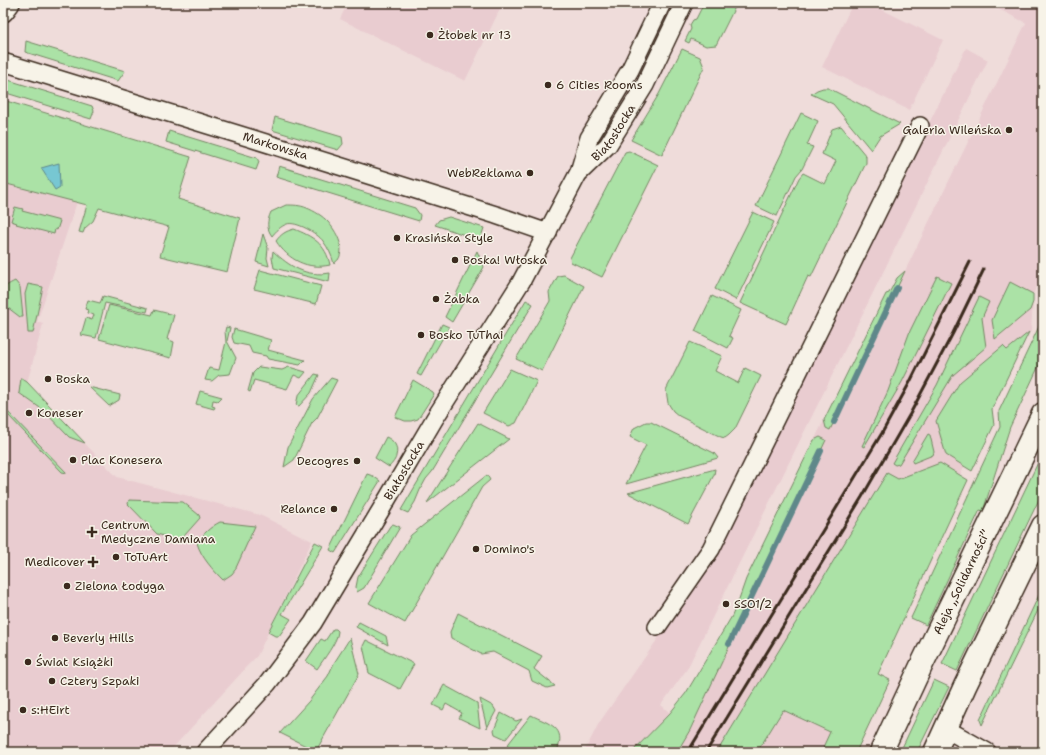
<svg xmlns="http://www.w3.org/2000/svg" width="1046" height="755" font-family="'Shantell Sans',sans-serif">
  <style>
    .built { fill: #e9ccd0 }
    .green { fill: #abe2a6; stroke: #738662 }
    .water { fill: #77c7d2; stroke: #5f888a }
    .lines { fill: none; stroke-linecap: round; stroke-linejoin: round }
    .stream { stroke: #5f888a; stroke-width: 6 }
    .minor-casing { stroke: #3b2a1e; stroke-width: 20 }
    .tertiary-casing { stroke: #3b2a1e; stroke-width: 24 }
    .secondary-casing { stroke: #3b2a1e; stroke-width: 25 }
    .minor { stroke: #f7f3e8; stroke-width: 17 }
    .tertiary { stroke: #f7f3e8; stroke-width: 21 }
    .secondary { stroke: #f7f3e8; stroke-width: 22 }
    .rail { stroke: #3b2a1e; stroke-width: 3 }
    .poi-dot { fill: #3b2a1e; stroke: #f7f3e8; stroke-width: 1.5 }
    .labels { text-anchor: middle; stroke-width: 3; stroke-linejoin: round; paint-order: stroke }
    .poi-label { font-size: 12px; fill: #3b2a1e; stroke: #f7f3e8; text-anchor: start }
    .street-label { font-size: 12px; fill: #3b2a1e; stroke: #f7f3e8 }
  </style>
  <rect width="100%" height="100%" fill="#efdcda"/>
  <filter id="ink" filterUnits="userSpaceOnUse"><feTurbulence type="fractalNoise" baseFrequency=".025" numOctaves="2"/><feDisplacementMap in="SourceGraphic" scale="8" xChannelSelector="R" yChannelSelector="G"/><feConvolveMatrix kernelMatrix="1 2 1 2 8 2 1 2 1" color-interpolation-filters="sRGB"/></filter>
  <g filter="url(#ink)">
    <g class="built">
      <polygon points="348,3 503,3 465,81 340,19"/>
      <polygon points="853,3 869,3 943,40 909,110 822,67"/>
      <polygon points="987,3 1043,3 1043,273 1033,294 1033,302 1031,331 1025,340 960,475 783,710 837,735 828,752 584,752 599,723 719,551 966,48 988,60 687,669 661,705 670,713 686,693 732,616 739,599 746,579 886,294 889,293 897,278 905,271 1026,23"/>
      <polygon points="3,100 89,126 91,160 37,322 43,324 27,383 117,477 260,515 312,541 257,656 244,669 244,670 169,752 3,752"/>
    </g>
    <g class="green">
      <polygon points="704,3 737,3 716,45 706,46 691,39 689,43 685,41 691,29 690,25 693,20 696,19"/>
      <polygon points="26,41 125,71 118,81 25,52"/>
      <polygon points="682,49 700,57 704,67 662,155 631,140 659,94"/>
      <polygon points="5,79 92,106 94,111 91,119 3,92 3,84"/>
      <polygon points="823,88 828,88 900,124 880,136 871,150 833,104 811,94 817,90"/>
      <polygon points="3,100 191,157 178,199 240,218 227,272 160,256 169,227 99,208 93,221 85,228 83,233 79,232 87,205 3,183"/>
      <polygon points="801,113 818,121 807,145 813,147 802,169 796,176 777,216 756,206"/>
      <polygon points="275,117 342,137 343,144 338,150 272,130"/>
      <polygon points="841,126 866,156 866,163 811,277 808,276 786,324 740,303 799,178 803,173 825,184 836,161 822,154 832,129"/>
      <polygon points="169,131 257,158 259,162 256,170 166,142"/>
      <polygon points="629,151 658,165 602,277 571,262 570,258 625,152"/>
      <polygon points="279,166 415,208 420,215 419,221 276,177"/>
      <path d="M 286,205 C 293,205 300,205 307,208 C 314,211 323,216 328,222 C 336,231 346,248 338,260 C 338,260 334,263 334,264 C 332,255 328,248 323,241 C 317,233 296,221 287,224 C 281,226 276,231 272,236 C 266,228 267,221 271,212 Z"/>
      <polygon points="15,207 23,209 22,211 60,221 57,230 55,229 54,234 16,224 17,223 11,221"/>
      <polygon points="753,212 774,222 736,300 715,289"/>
      <polygon points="449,217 484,228 480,240 435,225 439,220"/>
      <path d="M 294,229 C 312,236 326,244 330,265 C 308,270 288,260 276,241 C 281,234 286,231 294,229 Z"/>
      <polygon points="263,234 268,248 267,258 269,266 256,262"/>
      <path d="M 273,251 C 290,267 306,277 330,273 L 329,282 L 274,268 L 272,258 Z"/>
      <polygon points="477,251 484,267 452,322 445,317"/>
      <polygon points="260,270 321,286 316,304 254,289"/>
      <polygon points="905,271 830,430 826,428 824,420 886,294 889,293 897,278"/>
      <polygon points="564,275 584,286 542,371 516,359 550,301 549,292 558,276"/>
      <polygon points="937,276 951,283 918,350 902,382 864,447 862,446 888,391 910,331"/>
      <path d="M 15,281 L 20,287 L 23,317 L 20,317 L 3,304 C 3,288 1,288 15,281 Z"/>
      <polygon points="1010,282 1033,294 1033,302 1030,310 995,339 992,320"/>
      <polygon points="28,284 43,287 33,333 28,333 25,294"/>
      <polygon points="103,296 148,308 147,312 105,303 96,338 81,335 86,318 92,320 94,315 87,313 88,310 85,309 88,300 100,303"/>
      <polygon points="712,296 741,310 729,336 733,338 728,348 695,331"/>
      <polygon points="979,297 989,302 982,318 986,347 953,375 899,464 895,465 892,463 937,385"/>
      <polygon points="526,300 533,304 432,472 426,479 420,490 415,502 408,513 401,510"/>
      <polygon points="109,305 152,315 154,310 174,315 167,339 174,342 171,358 99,339"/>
      <polygon points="1043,318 1043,357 1010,427 983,511 980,510 926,625 911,618 1000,427 999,411"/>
      <polygon points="442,324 449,327 421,376 417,374"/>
      <polygon points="226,327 230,328 227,341 236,358 230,374 219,375 212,381 205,380 209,368 219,370 226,342 225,331"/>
      <polygon points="234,329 271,340 268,350 305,360 300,365 268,359 266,356 252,353 249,346 234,343 232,337"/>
      <polygon points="1029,332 992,409 994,425 972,471 946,455 936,421 960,382 1003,346 1007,350"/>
      <polygon points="690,342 722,356 715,371 738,383 745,368 761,376 735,429 729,435 725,438 721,437 679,416 673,411 668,403 666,390"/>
      <polygon points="259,367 282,370 289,367 306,372 301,378 294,375 287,389 254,380 250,392 248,391 253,373"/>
      <polygon points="510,369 537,381 516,423 509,426 483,413"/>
      <polygon points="315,374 319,375 311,393 299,406 296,405 298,396"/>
      <polygon points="21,378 27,382 85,443 69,437 43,410 19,393"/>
      <polygon points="331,378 337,380 317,418 312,423 294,460 284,467 288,447 313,399"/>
      <polygon points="413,380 433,392 434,394 418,419 411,421 405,421 395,417"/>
      <polygon points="89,387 120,395 119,400 109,406"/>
      <polygon points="200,391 222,397 218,401 213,400 212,406 215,407 214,409 196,404"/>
      <polygon points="3,408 6,410 67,473 62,472 9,416 3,411"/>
      <polygon points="646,422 651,422 714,453 718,458 626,484 646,445 630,437 634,428"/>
      <polygon points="478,423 509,439 427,503"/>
      <polygon points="928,434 930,435 934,452 933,455 913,463 912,461"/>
      <path d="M 386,437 C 393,440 399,446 396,456 C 396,459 392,464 389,467 L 375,458 Z"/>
      <polygon points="820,437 826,440 690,730 677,752 632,752 670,713 686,693 732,616 739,599 746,579 814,440"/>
      <polygon points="1043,452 1043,491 957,671 942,664"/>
      <polygon points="940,463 968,480 878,674 890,680 856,752 823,752 824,745 830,732 783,710 757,752 717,752 887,473 898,479"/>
      <polygon points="715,469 714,475 688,524 628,493"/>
      <polygon points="367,474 373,476 380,481 335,553 330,550"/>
      <polygon points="487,475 490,480 482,487 405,623 369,603 411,535"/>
      <polygon points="129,500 183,502 199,515 200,518 184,536 177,540 157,534 128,504"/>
      <path d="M 220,522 L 255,526 L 235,570 L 232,574 L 223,580 C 213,570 201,557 197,543 C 203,534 210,527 220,522 Z"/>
      <polygon points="393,524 400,527 364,588 357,592 356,587 358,577 390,526"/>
      <polygon points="315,542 323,546 282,614 291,619 279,636 275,636 268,632"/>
      <polygon points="1039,595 1043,597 1043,600 982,725 980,720"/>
      <polygon points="458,613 542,656 534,669 555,686 547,688 532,681 529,671 493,652 481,654 451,638 450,632"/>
      <polygon points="359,622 386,636 388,645 356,627"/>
      <path d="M 333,629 L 336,629 L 338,631 C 338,641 323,660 317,669 L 306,661 L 321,639 L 325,641 Z"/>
      <polygon points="350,638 359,674 316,751 280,733 309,701 328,676 334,663"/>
      <polygon points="366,640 414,664 400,689 369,673 363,646"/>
      <polygon points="934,680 949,687 917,752 900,752"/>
      <polygon points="444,685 477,703 480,728 459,718 462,713 446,704 443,710 433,705"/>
      <polygon points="480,699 493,706 496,711 487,728"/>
      <polygon points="501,713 516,721 522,719 506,739 495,734 494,730"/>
      <path d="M 531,715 C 549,724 567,727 557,751 L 558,752 L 546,752 L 534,745 L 530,752 L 504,752 L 509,743 Z"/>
    </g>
    <polygon class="water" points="59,163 60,187 55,190 41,168"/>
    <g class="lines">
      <g class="stream">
        <polyline points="834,422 897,288"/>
        <polyline points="729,644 821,451"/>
      </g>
      <g class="minor-casing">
        <g id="minor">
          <path id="s1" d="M 3,62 L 250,138 L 496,215 L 548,233"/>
          <path id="s2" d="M 580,172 L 608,145 L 645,85 L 684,3"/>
          <polyline points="657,627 711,549 920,126"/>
          <polyline points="946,729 987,752"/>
          <path id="s3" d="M 205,752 L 268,683 L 313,623 L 382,508 L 435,418 L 521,282 L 579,172 L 589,138 L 630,70 L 662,3"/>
        </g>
      </g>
      <g class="tertiary-casing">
        <polyline id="tertiary" points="3,11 9,3"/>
      </g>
      <g class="secondary-casing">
        <g id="secondary">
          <path id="s4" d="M 881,752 L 922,664 L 1043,414"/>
          <polyline points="935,752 965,686 1043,526"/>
        </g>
      </g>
      <use href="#minor" class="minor"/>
      <use href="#tertiary" class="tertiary"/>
      <use href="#secondary" class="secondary"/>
      <g class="rail">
        <polyline points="688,752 882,433 910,382 970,262"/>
        <polyline points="706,752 862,497 910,414 953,333 984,269"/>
      </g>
    </g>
  </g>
  <g class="poi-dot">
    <circle cx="430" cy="35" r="4"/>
    <circle cx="548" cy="85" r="4"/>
    <circle cx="1009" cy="130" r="4"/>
    <circle cx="530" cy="173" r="4"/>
    <circle cx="397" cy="238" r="4"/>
    <circle cx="455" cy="260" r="4"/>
    <circle cx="436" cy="299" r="4"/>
    <circle cx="421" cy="335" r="4"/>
    <circle cx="48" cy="379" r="4"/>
    <circle cx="29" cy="413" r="4"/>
    <circle cx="73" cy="460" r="4"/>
    <circle cx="357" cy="461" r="4"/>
    <circle cx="334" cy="509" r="4"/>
    <path d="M90 526h4v4h4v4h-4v4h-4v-4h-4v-4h4z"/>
    <circle cx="476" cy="549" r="4"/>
    <circle cx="116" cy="557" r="4"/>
    <path d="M91 556h4v4h4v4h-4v4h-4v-4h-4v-4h4z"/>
    <circle cx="67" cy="586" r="4"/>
    <circle cx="726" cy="604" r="4"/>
    <circle cx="55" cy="638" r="4"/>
    <circle cx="28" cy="662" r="4"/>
    <circle cx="52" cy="681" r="4"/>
    <circle cx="23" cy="710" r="4"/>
  </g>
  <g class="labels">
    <g class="poi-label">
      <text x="438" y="39">Żłobek nr 13</text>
      <text x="556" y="89">6 Cities Rooms</text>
      <text x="1001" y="134" text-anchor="end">Galeria Wileńska</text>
      <text x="522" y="177" text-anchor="end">WebReklama</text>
      <text x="405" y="242">Krasińska Style</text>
      <text x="463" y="264">Boska! Włoska</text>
      <text x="444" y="303">Żabka</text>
      <text x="429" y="339">Bosko TuThai</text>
      <text x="56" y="383">Boska</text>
      <text x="37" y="417">Koneser</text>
      <text x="81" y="464">Plac Konesera</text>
      <text x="349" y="465" text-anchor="end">Decogres</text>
      <text x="326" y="513" text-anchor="end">Relance</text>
      <text x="101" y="529">Centrum<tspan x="101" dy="14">Medyczne Damiana</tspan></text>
      <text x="484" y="553">Domino's</text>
      <text x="124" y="561">ToTuArt</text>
      <text x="85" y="566" text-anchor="end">Medicover</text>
      <text x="75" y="590">Zielona Łodyga</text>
      <text x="734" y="608">SSO1/2</text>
      <text x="63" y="642">Beverly Hills</text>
      <text x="36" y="666">Świat Książki</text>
      <text x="60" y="685">Cztery Szpaki</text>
      <text x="31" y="714">s:HEirt</text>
    </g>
    <g class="street-label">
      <text dy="4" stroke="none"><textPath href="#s2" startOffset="52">Białostocka</textPath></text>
      <text dy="4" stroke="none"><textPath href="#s1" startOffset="285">Markowska</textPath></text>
      <text dy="4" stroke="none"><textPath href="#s3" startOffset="346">Białostocka</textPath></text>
      <text dy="4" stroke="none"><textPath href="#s4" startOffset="188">Aleja „Solidarności”</textPath></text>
    </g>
  </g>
  <rect width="1046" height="755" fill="none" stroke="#f7f3e8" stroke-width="16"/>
  <rect x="8" y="8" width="1030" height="739" fill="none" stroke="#3b2a1e" stroke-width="1.5" filter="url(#ink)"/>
</svg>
